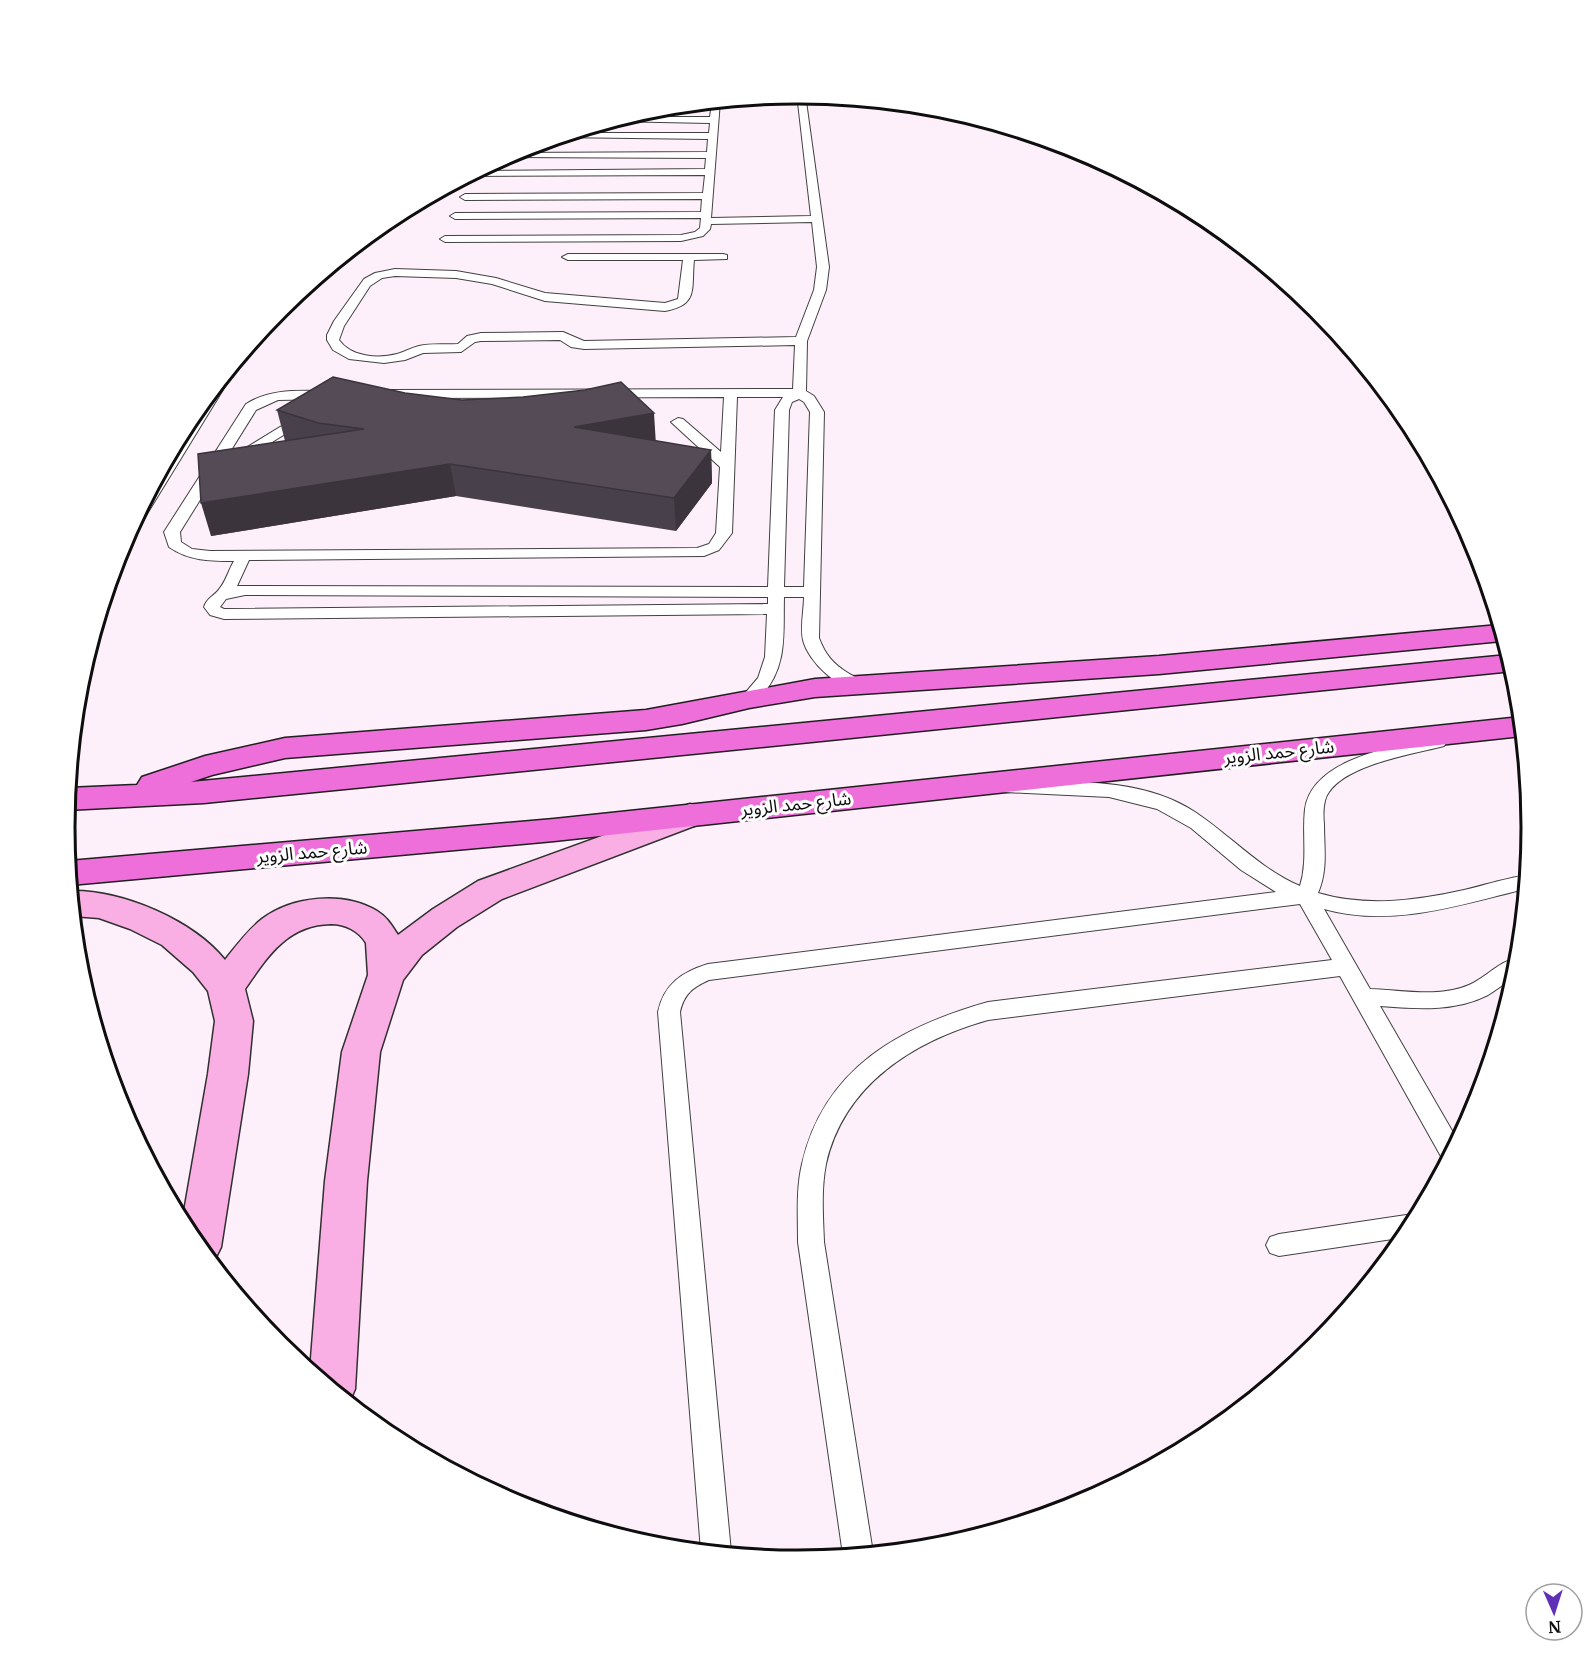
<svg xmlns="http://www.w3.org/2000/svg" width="1596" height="1654" font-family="Merriweather,'Noto Sans Arabic',serif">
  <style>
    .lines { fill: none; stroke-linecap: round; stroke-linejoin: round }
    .lane-casing { stroke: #414141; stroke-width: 2 }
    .secondary-casing { stroke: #303030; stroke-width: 3 }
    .primary-casing { stroke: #1f1f1f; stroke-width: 3 }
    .lane { fill: #fff; fill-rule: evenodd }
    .secondary { fill: #f9afe3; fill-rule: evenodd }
    .primary { fill: #ef6fda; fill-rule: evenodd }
    .wall { fill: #48404a }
    .shaded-wall { fill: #3b343c }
    .building { fill: #544b56; stroke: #3b343c; stroke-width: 1.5 }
    .labels { text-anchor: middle; stroke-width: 6; stroke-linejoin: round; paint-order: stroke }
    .street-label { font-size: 18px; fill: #0e0e0e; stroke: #fff }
    .rim { fill: none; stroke: #0e0e0e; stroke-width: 3 }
  </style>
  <rect width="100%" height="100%" fill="#fef0fb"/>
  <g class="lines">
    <g class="lane-casing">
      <g id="lane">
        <path d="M 797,94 L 805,94 L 829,267 L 826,290 L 807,341 L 806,391 L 814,396 L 824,412 L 819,638 C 825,654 833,664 848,673 C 854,677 860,678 865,684 L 862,688 C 840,693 808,661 803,640 C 800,627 804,610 804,597 L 784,597 C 783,633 788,666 762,695 C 756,702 753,705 743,703 L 740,699 L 758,678 L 765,657 L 767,614 L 224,619 L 210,615 L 204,607 C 207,597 215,596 220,588 C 226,581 229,569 234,561 C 210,561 189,561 169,547 L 164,532 L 246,404 C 271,388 299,391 328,391 L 335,395 L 328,399 L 278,400 L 256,410 L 180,532 L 181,542 L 192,549 L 210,551 L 697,548 L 709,544 L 716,533 L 720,467 L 671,422 L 678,418 L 683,419 L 721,452 L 724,397 L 387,398 L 380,394 L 387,390 L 793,389 L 795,345 L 584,349 L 571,347 L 560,340 L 481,341 L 475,342 L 461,352 L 423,353 L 405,360 L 384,363 L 349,359 L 333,350 L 327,340 L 327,335 L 334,321 L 364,279 L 375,273 L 395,269 L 456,271 L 496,278 L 545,293 L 665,303 L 678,299 L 683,260 L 568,260 L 562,257 L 568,254 L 723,254 L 727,255 L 727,259 L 694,260 C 691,289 699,305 665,311 L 545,301 L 492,284 L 456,278 L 395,276 L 382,278 L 370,286 L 344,326 L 339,340 C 351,357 378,359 397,354 C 404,352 411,348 419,346 C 432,343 445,345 458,344 L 467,336 L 481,333 L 563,332 L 584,341 L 796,337 L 814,290 L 817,267 L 812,222 L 711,224 L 710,229 L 703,236 L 681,241 L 445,242 L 440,239 L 445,236 L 681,235 L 695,232 L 700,228 L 701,218 L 455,219 L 450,216 L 455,213 L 701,212 L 702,199 L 465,200 L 460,197 L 465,194 L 703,193 L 705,175 L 467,176 L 477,171 L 705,169 L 706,158 L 502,157 L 510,153 L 707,152 L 708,139 L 556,137 L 571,133 L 709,133 L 710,123 L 610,121 L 623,117 L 710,117 L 712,102 L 720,101 L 711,218 L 811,216 ZM 737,397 L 783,397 L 775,410 L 768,587 L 237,586 L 249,560 L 704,556 L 719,550 L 732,533 ZM 799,399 L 804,402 L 810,412 L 804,587 L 784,587 L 789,410 L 792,402 ZM 245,595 L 768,597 L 768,604 L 224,609 L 220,607 L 226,599 Z"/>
        <path d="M 231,367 L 235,370 L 134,535 L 131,538 L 124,539 C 157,477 187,421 231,367 Z"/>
        <polygon points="293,419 298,420 300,423 298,426 240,462 235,463 228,459"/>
        <path d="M 1438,736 L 1444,738 L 1447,742 L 1444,746 C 1413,754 1348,764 1329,792 C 1323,800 1323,814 1324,824 C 1324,848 1328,870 1318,893 C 1366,907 1415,901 1464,890 C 1485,885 1506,878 1527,875 L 1525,889 C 1459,905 1392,928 1324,909 L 1370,989 C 1402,990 1439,998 1469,985 C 1487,977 1499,961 1519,957 L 1516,976 C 1506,982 1498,989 1488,995 C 1455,1012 1416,1009 1380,1006 L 1458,1141 L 1447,1161 L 1443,1160 L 1340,976 L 988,1020 C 914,1041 844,1084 826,1164 C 821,1189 823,1216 824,1242 L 873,1553 L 843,1555 L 798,1242 C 798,1216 796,1189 802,1164 C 824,1068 900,1027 988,1002 L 1332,960 L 1300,904 L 709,980 C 693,987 684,994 680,1012 L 731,1552 L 730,1554 L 701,1551 L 658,1012 C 664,984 682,972 708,964 L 1276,892 L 1241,870 L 1191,828 L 1157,809 L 1109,797 L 1004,792 L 1002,788 L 1004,784 L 1011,782 C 1073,782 1141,777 1195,812 C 1231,836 1260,869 1300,886 C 1308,860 1302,835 1305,809 C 1312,758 1397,746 1438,736 Z"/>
        <polygon points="1413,1214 1418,1216 1406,1237 1279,1256 1270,1253 1266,1245 1270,1237 1279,1234"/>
      </g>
    </g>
    <g class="secondary-casing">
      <path id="secondary" d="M 690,804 L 702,807 L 706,815 L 702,823 L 502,899 L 457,927 L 422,955 L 403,980 L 380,1052 L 367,1181 L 355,1389 L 349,1403 L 310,1371 L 325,1181 L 342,1052 L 368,975 L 366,943 C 359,931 345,924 331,924 C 287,925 268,956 245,989 L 253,1021 L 248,1074 L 221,1247 L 214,1261 L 211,1262 L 188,1234 L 182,1223 L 208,1074 L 215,1021 L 208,991 L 193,972 L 162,945 L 130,929 L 99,918 L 73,916 L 71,891 C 122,890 193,920 225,960 C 236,946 248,930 262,919 C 292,896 344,891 377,911 C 387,917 392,926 398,935 L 433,909 L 478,881 Z"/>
    </g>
    <g class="primary-casing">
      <g id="primary">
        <polygon points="1499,625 1504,641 1502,641 1159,674 815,697 749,708 682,724 646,730 285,758 212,775 191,782 1508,655 1513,671 365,787 204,803 66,810 68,788 137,785 142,777 205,756 285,738 646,710 815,679 1159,656"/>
        <polygon points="1521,717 1522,736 554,841 70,885 69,861 554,819"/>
      </g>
    </g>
    <use href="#lane" class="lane"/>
    <use href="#secondary" class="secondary"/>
    <use href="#primary" class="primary"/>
  </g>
  <polygon class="wall" points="405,393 656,441 711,450 712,483 676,531 456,496 211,536 285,441 277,410"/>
  <g class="shaded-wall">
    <polygon points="654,413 656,445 574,427"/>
    <polygon points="711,450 712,483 676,531 674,498"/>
    <polygon points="450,464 456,496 211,536 201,503"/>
  </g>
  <polygon class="building" points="333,377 405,393 462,400 523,397 585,390 621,382 654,413 574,427 711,450 674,498 450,464 201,503 198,454 364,429 318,423 277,410"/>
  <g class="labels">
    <g class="street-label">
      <text transform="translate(1279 752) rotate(-6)" y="6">شارع حمد الزوير</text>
      <text transform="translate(796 804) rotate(-6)" y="6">شارع حمد الزوير</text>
      <text transform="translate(312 852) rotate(-5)" y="6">شارع حمد الزوير</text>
    </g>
  </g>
  <path d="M0 0H1596V1654H0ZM75 827a723 723 0 1 1 1446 0a723 723 0 1 1-1446 0Z" fill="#fff" fill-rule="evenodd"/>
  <path class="rim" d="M75 827a723 723 0 1 1 1446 0a723 723 0 1 1-1446 0Z"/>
  <g transform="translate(1554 1612) rotate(177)"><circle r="28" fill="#ffffff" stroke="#9f9f9f" stroke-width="1.5"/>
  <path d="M0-4.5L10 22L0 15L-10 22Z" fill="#5f2fb5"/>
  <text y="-9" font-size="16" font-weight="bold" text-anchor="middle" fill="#0e0e0e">N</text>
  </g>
</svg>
